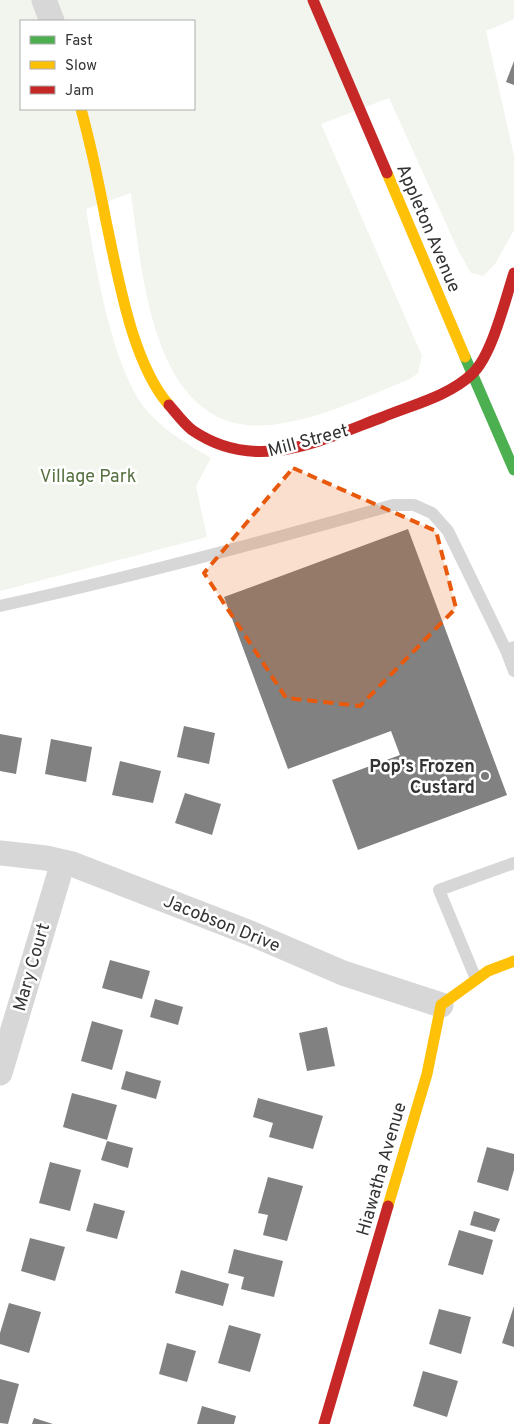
<svg xmlns="http://www.w3.org/2000/svg" width="514" height="1424" font-family="Overpass,sans-serif">
  <style>
    .green { fill: #f1f5ed; fill-rule: evenodd }
    .building { fill: #818181 }
    .lines { fill: none; stroke-linecap: round; stroke-linejoin: round }
    .lane { stroke: #d7d7d7; stroke-width: 12 }
    .street { stroke: #d7d7d7; stroke-width: 25 }
    .fast { stroke: #4caf50; stroke-width: 11 }
    .slow { stroke: #ffc107; stroke-width: 11 }
    .jam { stroke: #c62828; stroke-width: 11 }
    .marked { fill: #e8590c; fill-opacity: 0.2; stroke: #e8590c; stroke-width: 4; stroke-dasharray: 10 6; stroke-linejoin: round }
    .poi-dot { fill: #7a7a7a; stroke: #fff; stroke-width: 2 }
    .labels { text-anchor: middle; stroke-width: 5; stroke-linejoin: round; paint-order: stroke }
    .street-label { font-size: 18px; fill: #333; stroke: #fff }
    .park-label { font-size: 18px; fill: #56703f; stroke: #fff }
    .poi-label { font-size: 18px; font-weight: bold; fill: #333; stroke: #fff; text-anchor: end }
  </style>
  <rect width="100%" height="100%" fill="#fff"/>
  <path class="green" d="M 0,0 L 514,0 L 514,19 L 486,31 L 514,156 L 514,230 L 495,264 L 483,276 L 471,273 L 458,250 L 389,98 L 321,124 L 422,356 L 418,373 L 410,379 C 368,396 324,417 278,424 C 153,444 143,278 131,193 L 86,209 C 95,263 112,373 149,413 C 166,432 189,445 211,458 L 196,486 L 207,537 L 0,591 ZM 21,21 L 194,21 L 194,109 L 21,109 Z"/>
  <g class="building">
    <polygon points="514,61 514,85 506,82"/>
    <polygon points="408,529 507,795 358,850 332,780 400,755 391,731 288,769 224,597"/>
    <polygon points="184,726 215,733 209,764 177,757"/>
    <polygon points="0,734 22,738 16,774 0,771"/>
    <polygon points="51,739 92,747 86,782 45,774"/>
    <polygon points="120,761 161,771 153,803 112,795"/>
    <polygon points="185,793 221,804 212,835 175,823"/>
    <polygon points="110,960 150,971 142,999 102,988"/>
    <polygon points="155,999 183,1007 178,1025 150,1017"/>
    <polygon points="92,1021 123,1030 112,1070 81,1061"/>
    <polygon points="327,1027 335,1066 307,1071 299,1033"/>
    <polygon points="126,1071 161,1081 156,1099 121,1089"/>
    <polygon points="72,1093 117,1105 107,1140 63,1127"/>
    <polygon points="258,1098 323,1116 313,1149 269,1137 273,1123 253,1117"/>
    <polygon points="107,1141 133,1148 128,1168 101,1160"/>
    <polygon points="487,1147 514,1154 514,1170 508,1191 477,1182"/>
    <polygon points="50,1162 81,1170 70,1211 39,1203"/>
    <polygon points="268,1177 303,1186 287,1241 263,1235 268,1215 258,1213"/>
    <polygon points="94,1203 125,1211 117,1239 86,1231"/>
    <polygon points="474,1211 500,1219 495,1232 470,1225"/>
    <polygon points="459,1230 493,1240 483,1275 448,1265"/>
    <polygon points="30,1238 65,1247 55,1281 21,1271"/>
    <polygon points="234,1249 283,1261 274,1297 241,1289 244,1277 228,1273"/>
    <polygon points="181,1270 229,1284 223,1306 175,1293"/>
    <polygon points="9,1303 41,1312 29,1353 0,1344 0,1333"/>
    <polygon points="514,1306 514,1347 502,1343"/>
    <polygon points="439,1309 471,1317 461,1354 429,1344"/>
    <polygon points="229,1325 261,1334 250,1372 218,1363"/>
    <polygon points="167,1343 196,1351 187,1382 159,1374"/>
    <polygon points="423,1371 458,1381 447,1417 413,1406"/>
    <polygon points="0,1379 19,1384 8,1424 0,1423"/>
    <polygon points="202,1406 236,1416 234,1424 197,1424"/>
    <polygon points="34,1418 53,1424 32,1424"/>
  </g>
  <g class="lines">
    <g class="lane">
      <path d="M 0,606 C 132,577 263,542 393,505 L 414,505 L 432,513 L 448,531 L 506,650 L 514,647"/>
      <polyline points="506,650 514,671"/>
      <polyline points="476,979 439,890 514,863"/>
    </g>
    <g class="street">
      <polyline points="44,0 52,21"/>
      <polyline points="0,853 46,858 72,864 250,933 343,973 441,1005"/>
      <polyline points="0,1073 63,862"/>
    </g>
    <polyline class="fast" points="465,357 514,470"/>
    <g class="slow">
      <path d="M 81,109 C 91,146 99,184 106,221 C 118,276 132,363 169,405"/>
      <polyline points="387,173 465,357"/>
      <polyline points="388,1206 427,1074 441,1005 488,971 514,961"/>
    </g>
    <g class="jam">
      <polyline points="313,0 387,173"/>
      <path d="M 169,405 C 176,413 184,424 192,430 C 256,474 319,441 383,417 C 412,405 449,396 472,374 C 492,356 505,300 514,273"/>
      <polyline points="324,1424 388,1206"/>
    </g>
  </g>
  <path class="marked" d="M 293,468 L 436,531 L 456,608 L 360,706 L 286,698 L 204,573 Z"/>
  <circle class="poi-dot" cx="485" cy="776" r="5"/>
  <g class="labels">
    <g class="street-label">
      <text transform="translate(429 228) rotate(67)" y="6">Appleton Avenue</text>
      <text transform="translate(308 440) rotate(-15)" y="6">Mill Street</text>
      <text transform="translate(222 923) rotate(22)" y="6">Jacobson Drive</text>
      <text transform="translate(31 967) rotate(-74)" y="6">Mary Court</text>
      <text transform="translate(381 1169) rotate(-74)" y="6">Hiawatha Avenue</text>
    </g>
    <g class="park-label">
      <text x="88" y="482">Village Park</text>
    </g>
    <g class="poi-label">
      <text x="475" y="772">Pop's Frozen<tspan x="475" dy="21">Custard</tspan></text>
    </g>
  </g>
  <rect x="20" y="20" width="175" height="90" fill="#ffffff" stroke="#adadad"/>
  <rect x="30" y="36" width="25" height="8" fill="#4caf50" stroke="#adadad"/>
  <text x="65" y="45" font-size="15" fill="#333333">Fast</text>
  <rect x="30" y="61" width="25" height="8" fill="#ffc107" stroke="#adadad"/>
  <text x="65" y="70" font-size="15" fill="#333333">Slow</text>
  <rect x="30" y="86" width="25" height="8" fill="#c62828" stroke="#adadad"/>
  <text x="65" y="95" font-size="15" fill="#333333">Jam</text>
</svg>
